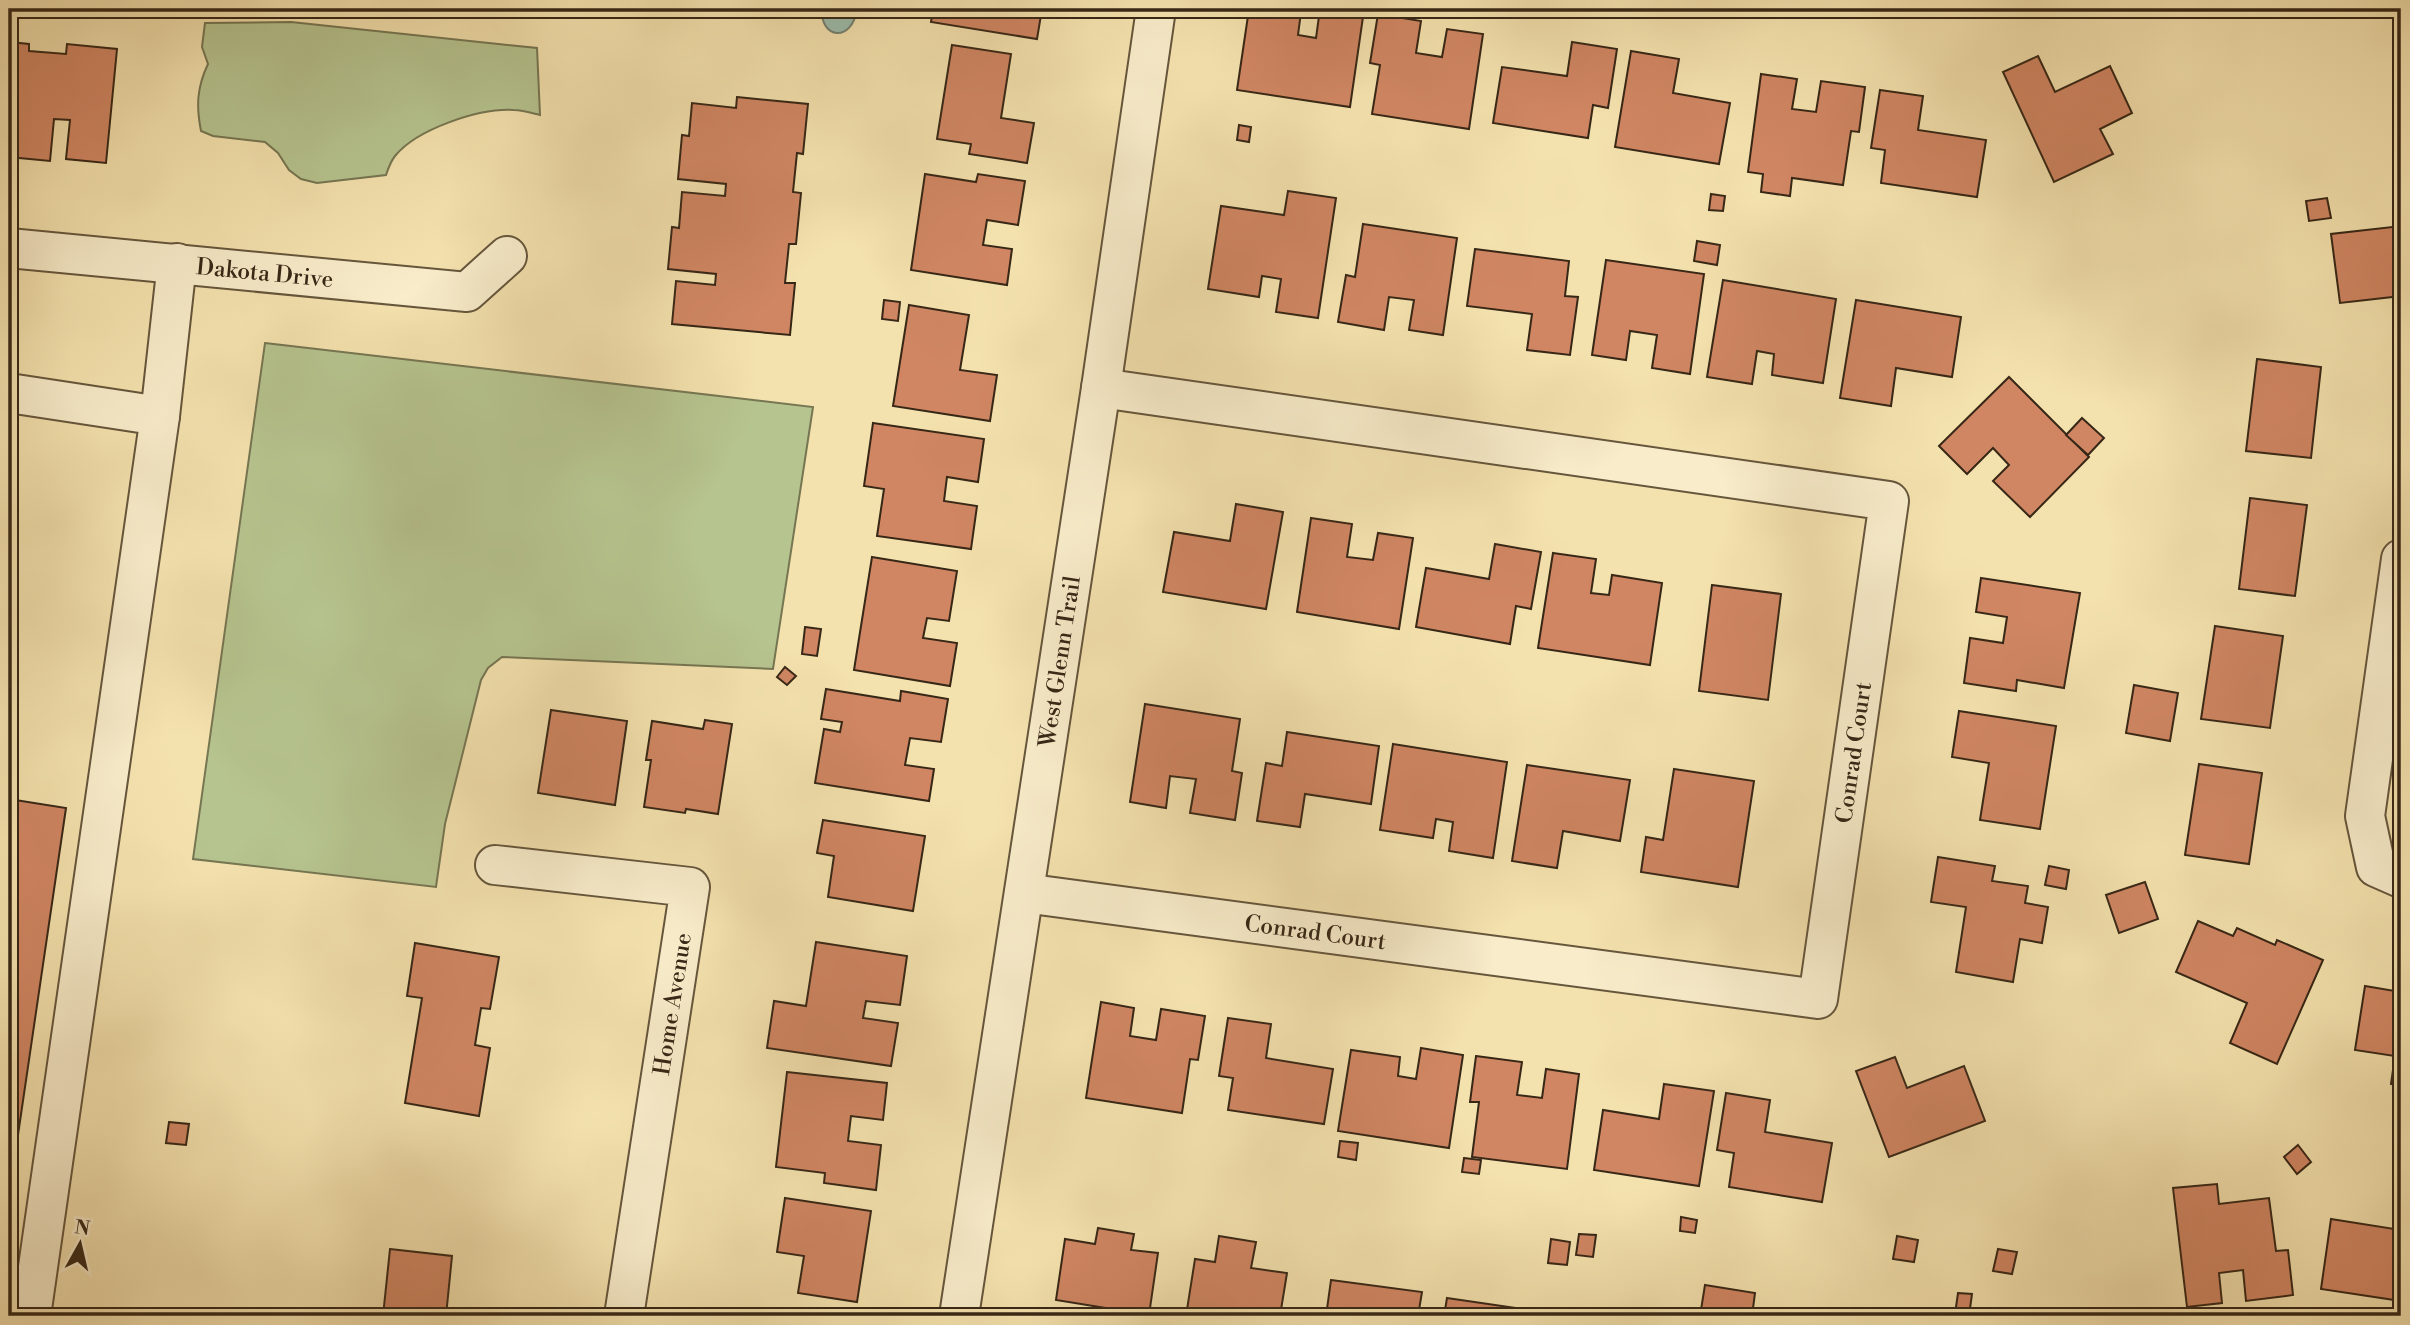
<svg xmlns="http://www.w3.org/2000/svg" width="2410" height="1325" font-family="'Libre Bodoni',serif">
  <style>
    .green { fill: #b6c48f; stroke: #767652; stroke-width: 2 }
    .water { fill: #9cbdad; stroke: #748171; stroke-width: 2 }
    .building { fill: #d08663; stroke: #372716; stroke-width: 2 }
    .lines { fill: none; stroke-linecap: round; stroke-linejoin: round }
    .minor-casing { stroke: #66563c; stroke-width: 42 }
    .minor { stroke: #f8ecca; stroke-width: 38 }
    .labels { text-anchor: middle; stroke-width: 6; stroke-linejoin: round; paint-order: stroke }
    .street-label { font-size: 23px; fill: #372716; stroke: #f8ecca }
  </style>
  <rect width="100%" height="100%" fill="#f4e2ae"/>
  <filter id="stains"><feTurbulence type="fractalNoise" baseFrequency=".00286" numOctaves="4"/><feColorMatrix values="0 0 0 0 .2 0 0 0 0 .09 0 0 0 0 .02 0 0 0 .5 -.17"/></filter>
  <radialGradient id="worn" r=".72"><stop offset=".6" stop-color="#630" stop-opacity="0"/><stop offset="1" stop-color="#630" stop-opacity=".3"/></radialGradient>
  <g class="green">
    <path d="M 291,22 L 537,48 L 540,115 C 532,113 522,110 514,110 C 479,108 417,129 395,156 C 391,161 388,169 386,175 L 317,183 L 301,179 L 289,170 L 278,153 L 265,142 L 213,136 L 201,131 C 196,106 197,87 208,64 L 202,47 L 205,23 Z"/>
    <polygon points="265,343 813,407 773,669 502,657 488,668 481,680 445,824 436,887 193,859"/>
  </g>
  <path class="water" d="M 822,9 L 857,9 C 852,43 820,39 822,9 Z"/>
  <g class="building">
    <polygon points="933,9 1042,9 1037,39 931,22"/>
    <polygon points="1249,9 1278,9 1301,12 1298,35 1316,38 1320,9 1364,10 1350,107 1237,90"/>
    <polygon points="1378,14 1421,21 1416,53 1442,57 1447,29 1483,34 1469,129 1372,114 1380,65 1370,63"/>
    <polygon points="9,42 29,44 29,51 66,54 67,44 117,49 106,163 66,159 70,120 54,119 50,161 9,157"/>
    <polygon points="1572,42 1617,49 1608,108 1593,105 1588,138 1493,123 1502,67 1567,76"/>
    <polygon points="952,45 1011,54 1001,118 1034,123 1027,163 969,154 971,144 937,139"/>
    <polygon points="1631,51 1679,59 1673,93 1730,103 1719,164 1615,147"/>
    <polygon points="2038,56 2055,92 2110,66 2132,113 2100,129 2113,154 2054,182 2003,72"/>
    <polygon points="1761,74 1797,79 1792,109 1816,112 1821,81 1865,87 1859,132 1851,131 1843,185 1792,178 1790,196 1761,192 1763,174 1748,172"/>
    <polygon points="1880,90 1923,96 1918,130 1986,140 1977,197 1881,183 1885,150 1871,148"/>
    <polygon points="737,97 808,104 803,154 797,153 793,192 801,193 796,244 789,244 785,283 795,283 790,335 672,324 676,281 715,285 716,274 668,269 672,227 679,228 682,192 725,196 726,184 678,179 682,135 689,136 692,103 736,108"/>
    <polygon points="1239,125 1251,127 1249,142 1237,140"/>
    <polygon points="925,174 976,182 978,174 1025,181 1018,225 987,220 983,245 1012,249 1007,285 911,270"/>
    <polygon points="1288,191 1336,198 1318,318 1276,312 1281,279 1262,276 1259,297 1208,289 1221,206 1284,215"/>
    <polygon points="1711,194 1725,196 1723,211 1709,210"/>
    <polygon points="2327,198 2331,218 2309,221 2306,201"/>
    <polygon points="1363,224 1457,238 1443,335 1409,330 1414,300 1389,297 1384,330 1338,322 1346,275 1355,277"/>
    <polygon points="2401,226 2401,296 2340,303 2331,234"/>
    <polygon points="1697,241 1720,245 1717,265 1694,261"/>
    <polygon points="1475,249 1569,261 1565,296 1578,297 1570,355 1527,350 1532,314 1467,306"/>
    <polygon points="1606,260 1704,274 1690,374 1652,368 1657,335 1630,331 1626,360 1592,355"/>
    <polygon points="1723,280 1836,299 1823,383 1772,375 1774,354 1757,351 1752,384 1707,377"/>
    <polygon points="884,300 900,302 898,321 882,319"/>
    <polygon points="1856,300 1961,317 1952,377 1896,368 1891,406 1840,398"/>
    <polygon points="909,305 969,315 960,370 997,375 990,421 893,406"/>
    <polygon points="2257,359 2321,367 2311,458 2246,451"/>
    <polygon points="2009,377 2089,457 2030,517 1993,481 2009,465 1993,448 1967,474 1939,446"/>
    <polygon points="2082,418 2104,438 2088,455 2066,435"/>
    <polygon points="873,423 984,439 978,482 947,477 944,501 977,506 971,549 877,536 884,489 864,486"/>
    <polygon points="2250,498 2307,505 2295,596 2239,589"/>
    <polygon points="1236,504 1283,512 1266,609 1163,592 1174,532 1230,541"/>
    <polygon points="1311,518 1352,524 1347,557 1373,560 1378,533 1413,538 1399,629 1297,612"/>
    <polygon points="1495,544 1541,552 1531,609 1516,606 1510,644 1416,627 1426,568 1489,579"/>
    <polygon points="1553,553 1596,559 1591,593 1609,595 1612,575 1662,583 1650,665 1538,648"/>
    <polygon points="872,557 957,571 949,621 927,618 923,638 957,643 950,686 854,670"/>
    <polygon points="1981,578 2080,593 2064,688 2017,680 2016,691 1964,683 1970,638 2003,643 2007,617 1976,612"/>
    <polygon points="1712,585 1781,594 1768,700 1699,691"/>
    <polygon points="2215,626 2283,636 2270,728 2201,719"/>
    <polygon points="805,627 821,629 817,656 802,654"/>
    <polygon points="785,667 796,676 787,685 777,677"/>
    <polygon points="2134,685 2178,693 2170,741 2126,733"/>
    <polygon points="826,689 900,701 901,691 948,699 941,742 910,738 905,765 934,769 929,801 815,783 824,729 840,732 842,722 821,719"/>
    <polygon points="1145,704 1240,719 1232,771 1242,773 1235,820 1190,813 1196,779 1170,776 1166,808 1130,802"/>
    <polygon points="551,710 627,721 615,805 538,793"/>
    <polygon points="1959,711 2056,726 2040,829 1980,820 1989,763 1952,757"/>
    <polygon points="705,720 732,724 718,814 686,809 685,813 644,807 651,760 646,760 652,721 703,729"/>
    <polygon points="1287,732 1379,746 1371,804 1305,794 1300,827 1257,821 1266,763 1282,766"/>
    <polygon points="1393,744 1507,762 1493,858 1449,851 1453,822 1436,819 1433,838 1380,830"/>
    <polygon points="2199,764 2262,773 2249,864 2185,855"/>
    <polygon points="1527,765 1630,780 1620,841 1563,831 1557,868 1512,861"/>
    <polygon points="1674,769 1754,781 1738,887 1641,872 1646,837 1663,840"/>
    <polygon points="9,799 66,808 9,1196"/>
    <polygon points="823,820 925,836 913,911 828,897 834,856 817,853"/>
    <polygon points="1938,857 1995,866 1992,881 2028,886 2025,903 2048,907 2042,943 2020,939 2013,982 1956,972 1966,907 1931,902"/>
    <polygon points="2049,866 2069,870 2066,889 2045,885"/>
    <polygon points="2145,882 2158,919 2119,933 2106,895"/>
    <polygon points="2198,921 2233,936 2237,928 2275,945 2277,940 2323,960 2277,1064 2230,1043 2247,1003 2176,972"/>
    <polygon points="816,942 907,956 900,1005 866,1001 863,1018 898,1023 891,1066 767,1048 774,1001 806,1006"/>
    <polygon points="415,943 499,957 490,1009 481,1008 475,1045 490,1048 479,1116 405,1103 422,998 407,996"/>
    <polygon points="2365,986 2401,992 2401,1086 2391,1084 2395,1056 2355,1050"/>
    <polygon points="1101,1002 1134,1008 1130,1036 1156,1040 1161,1009 1205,1016 1198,1060 1190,1059 1182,1113 1086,1098"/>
    <polygon points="1228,1018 1271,1024 1266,1058 1333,1069 1324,1124 1228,1110 1233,1078 1219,1076"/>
    <polygon points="1421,1048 1463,1055 1449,1148 1338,1131 1351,1050 1400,1057 1398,1076 1416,1079"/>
    <polygon points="1476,1056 1522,1062 1517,1095 1542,1098 1546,1069 1579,1074 1567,1169 1472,1157 1479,1102 1470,1102"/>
    <polygon points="1895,1057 1907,1088 1964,1066 1985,1121 1889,1157 1856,1071"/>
    <polygon points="787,1072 887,1083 883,1120 851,1116 848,1141 881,1145 876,1190 824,1183 825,1173 776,1167"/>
    <polygon points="1664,1084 1714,1091 1699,1186 1594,1170 1603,1110 1659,1119"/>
    <polygon points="1726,1093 1770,1100 1765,1132 1832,1143 1822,1202 1729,1187 1734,1153 1717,1150"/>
    <polygon points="169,1122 189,1124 186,1145 166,1143"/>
    <polygon points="1340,1141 1358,1143 1356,1160 1338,1157"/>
    <polygon points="2298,1145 2311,1162 2297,1174 2284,1157"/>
    <polygon points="1464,1158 1481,1160 1479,1174 1462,1172"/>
    <polygon points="2217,1184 2219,1204 2269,1198 2276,1251 2288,1250 2293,1295 2246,1301 2243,1270 2219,1273 2222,1303 2187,1307 2173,1188"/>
    <polygon points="785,1198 871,1211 857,1302 798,1293 804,1256 777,1252"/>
    <polygon points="1681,1217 1697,1220 1695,1233 1680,1231"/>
    <polygon points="2331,1219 2401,1230 2401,1301 2321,1289"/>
    <polygon points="1098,1228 1134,1234 1131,1250 1158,1253 1149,1315 1056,1300 1065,1239 1095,1244"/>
    <polygon points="1579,1234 1596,1235 1593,1257 1576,1255"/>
    <polygon points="1219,1236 1256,1242 1251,1268 1287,1273 1280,1316 1186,1316 1195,1259 1215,1262"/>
    <polygon points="1897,1236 1918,1240 1914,1262 1893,1259"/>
    <polygon points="1551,1239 1570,1242 1567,1265 1548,1263"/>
    <polygon points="390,1249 452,1256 446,1316 383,1316"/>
    <polygon points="1998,1249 2017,1252 2012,1274 1993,1271"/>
    <polygon points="1331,1280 1422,1292 1418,1316 1326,1316"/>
    <polygon points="1705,1285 1755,1293 1752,1316 1700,1316"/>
    <polygon points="1958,1293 1972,1294 1969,1316 1955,1314"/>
    <polygon points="1447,1298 1537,1311 1536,1316 1444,1316"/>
  </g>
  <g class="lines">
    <g class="minor-casing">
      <g id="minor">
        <path id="s1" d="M 9,248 L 467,292 L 507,256"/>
        <polyline points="9,393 160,416 31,1316"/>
        <polyline points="160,416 177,263"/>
        <polyline points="2401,559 2365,816 2376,867 2401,878"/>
        <polyline points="495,865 690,887 624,1316"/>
        <path id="s2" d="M 1024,893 L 1818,999 L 1889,501 L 1101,388"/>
        <path id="s3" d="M 959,1316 L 1101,388 L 1156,9"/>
      </g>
    </g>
    <use href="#minor" class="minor"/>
  </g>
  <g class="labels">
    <g class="street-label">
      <text dy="8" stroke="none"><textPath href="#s1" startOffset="257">Dakota Drive</textPath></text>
      <text dy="8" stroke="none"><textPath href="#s3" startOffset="662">West Glenn Trail</textPath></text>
      <text dy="8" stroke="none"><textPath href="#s2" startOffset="1050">Conrad Court</textPath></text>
      <text dy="8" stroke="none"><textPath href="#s2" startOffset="294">Conrad Court</textPath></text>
      <text transform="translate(672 1004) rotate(-81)" y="8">Home Avenue</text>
    </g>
  </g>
  <rect width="2410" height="1325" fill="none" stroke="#f4e2ae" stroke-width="35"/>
  <rect x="10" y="10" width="2389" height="1304" fill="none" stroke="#372716" stroke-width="3.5"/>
  <rect x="18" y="18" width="2375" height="1290" fill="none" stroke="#372716" stroke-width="2"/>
  <g transform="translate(80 1244) rotate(8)" stroke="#f8ecca" stroke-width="5" paint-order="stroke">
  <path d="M0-5L12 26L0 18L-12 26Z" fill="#372716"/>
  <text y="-10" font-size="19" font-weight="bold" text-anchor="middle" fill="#372716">N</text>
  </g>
  <rect width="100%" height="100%" filter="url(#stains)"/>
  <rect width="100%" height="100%" fill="url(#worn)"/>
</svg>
